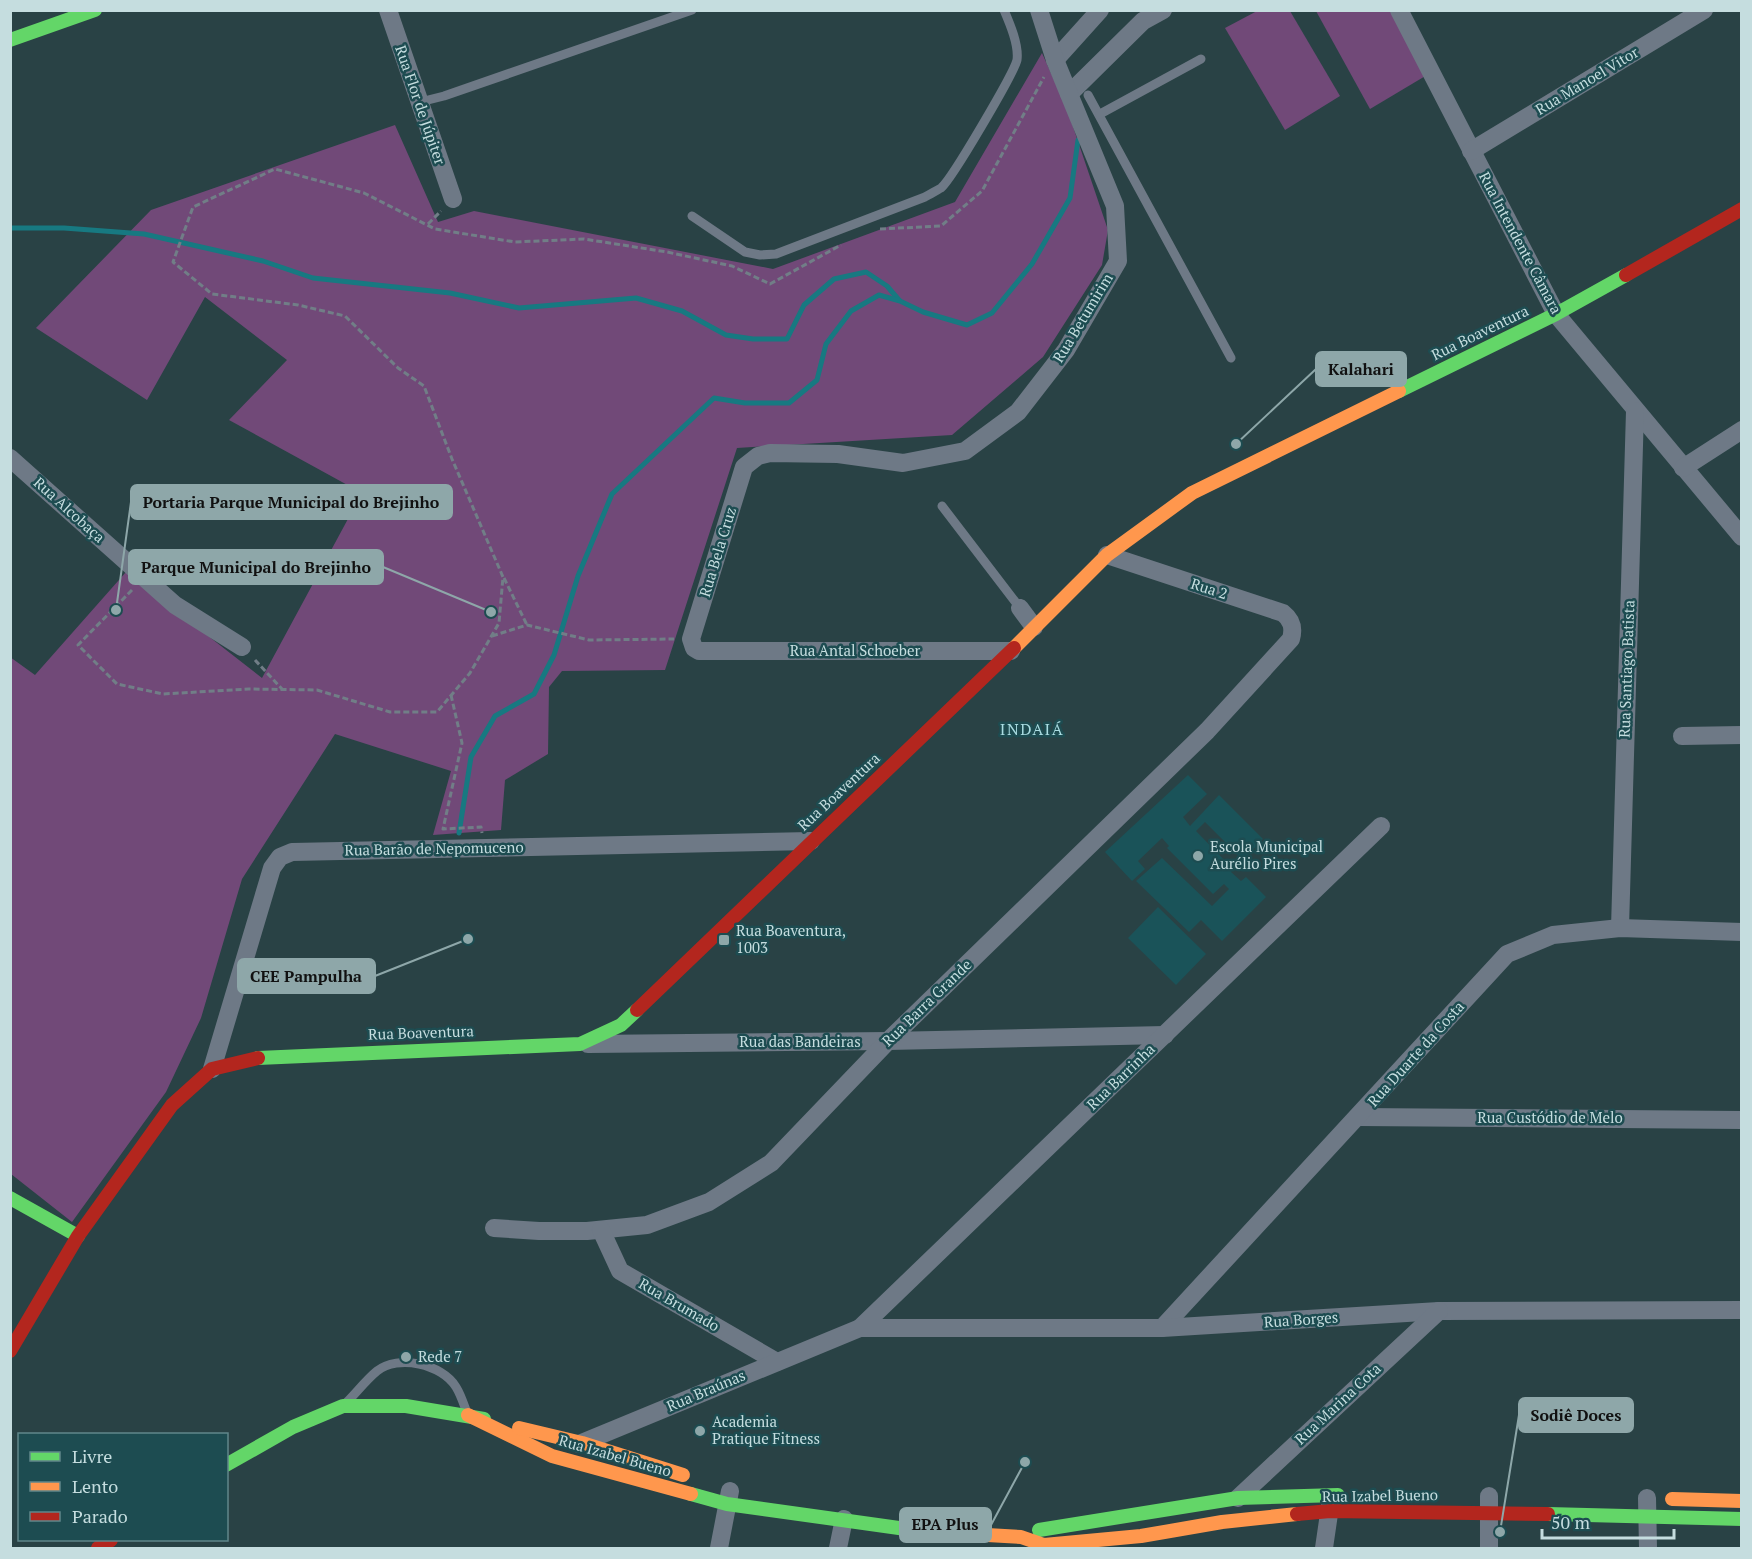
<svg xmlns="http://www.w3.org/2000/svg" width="1752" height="1559" font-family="'PT Serif',serif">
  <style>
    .built { fill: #1a5359 }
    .green { fill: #714978 }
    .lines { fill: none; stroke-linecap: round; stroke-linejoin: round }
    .stream { stroke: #177981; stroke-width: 5 }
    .path { stroke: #717e87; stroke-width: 3; stroke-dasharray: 6 3; stroke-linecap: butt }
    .lane { stroke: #6e7986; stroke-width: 9 }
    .street { stroke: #6e7986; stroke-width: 18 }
    .fast { stroke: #63d668; stroke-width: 14 }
    .slow { stroke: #ff974d; stroke-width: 14 }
    .jam { stroke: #b3261e; stroke-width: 14 }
    .poi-dot { fill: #8ea7a9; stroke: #1d4c51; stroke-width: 2 }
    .labels { text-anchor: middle; stroke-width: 5; stroke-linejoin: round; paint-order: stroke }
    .street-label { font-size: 15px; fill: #c5dddf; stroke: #1d4c51 }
    .poi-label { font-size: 15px; fill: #c5dddf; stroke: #1d4c51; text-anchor: start }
    .neighbourhood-label { font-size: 16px; letter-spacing: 1.5px; fill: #abdde2; stroke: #1d4c51 }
    .leader { fill: none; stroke: #8ea7a9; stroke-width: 2 }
    .callout-dot { fill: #8ea7a9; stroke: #1d4c51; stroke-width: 2 }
    .callout { fill: #8ea7a9; stroke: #8ea7a9; stroke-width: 2 }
    .callout-label { font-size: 16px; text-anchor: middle; font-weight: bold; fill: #111 }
  </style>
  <rect width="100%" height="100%" fill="#294245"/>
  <g class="built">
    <polygon points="1188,775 1207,794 1183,817 1190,826 1219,795 1263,839 1243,860 1205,822 1196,831 1233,869 1231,872 1241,881 1246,877 1266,897 1222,941 1201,920 1189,932 1136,881 1162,858 1212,906 1229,889 1224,884 1213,894 1167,848 1169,846 1162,838 1138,861 1145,869 1132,881 1105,852"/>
    <polygon points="1158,907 1206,954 1176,985 1128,938"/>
  </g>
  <g class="green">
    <polygon points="1257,11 1290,11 1340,96 1285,130 1225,28"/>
    <polygon points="1316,11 1391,11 1427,75 1370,109"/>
    <polygon points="1042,53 1067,109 1108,230 1102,265 1043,357 952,435 737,448 665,670 562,671 549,687 548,754 505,780 501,830 433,835 451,771 335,734 242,879 201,1018 166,1092 72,1222 11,1174 10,657 35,675 126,572 262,678 362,493 229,420 287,360 205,297 147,400 36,328 151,210 395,125 438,222 474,211 773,269 955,202"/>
  </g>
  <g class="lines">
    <g class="stream">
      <polyline points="10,228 64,228 144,234 263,261 313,278 450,293 519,308 636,298 682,311 726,335 753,339 787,339 804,305 834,279 866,272 887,286 899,300"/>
      <polyline points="459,833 471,757 495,716 534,694 554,655 578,576 612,494 714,398 745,403 789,403 817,380 826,344 851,311 879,295 900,301 923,312 967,325 992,313 1032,264 1070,198 1078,140"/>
    </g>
    <g class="path">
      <polyline points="428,224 441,211"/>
      <polyline points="880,229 941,226 982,191 1044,77"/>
      <polyline points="504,578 527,625"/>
      <polyline points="132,590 78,645 117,684 163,694 249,689 317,690 390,712 437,712 470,673 499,623 503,577 452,459 424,386 398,368 345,316 298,305 212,294 173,262 193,207 275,169 364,193 435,229 515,242 584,239 667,252 732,266 770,284 841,245"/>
      <polyline points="492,636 527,625 589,640 674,639"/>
      <polyline points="255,660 282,689"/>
      <polyline points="451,695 462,743 443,829 481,827 482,833"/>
    </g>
    <g class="lane">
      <polyline points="1088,95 1231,358"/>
      <polyline points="420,102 444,96 692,10"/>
      <polyline points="1100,114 1201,59"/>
      <path d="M 692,216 L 745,252 L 760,255 L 776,254 L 925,197 C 930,194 936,191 941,188 C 952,179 1014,73 1017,60 C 1019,45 1010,24 1004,10"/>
      <polyline points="942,506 1020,608"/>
      <path d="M 347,1402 C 357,1392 366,1380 377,1371 C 398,1354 442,1364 456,1387 C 461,1395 464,1405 467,1413"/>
    </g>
    <g class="street">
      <polyline points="388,10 453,199"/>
      <polyline points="1399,10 1556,314 1742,537"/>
      <polyline points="1055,60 1100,10"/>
      <polyline points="1069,94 1143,21 1163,10"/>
      <polyline points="1471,151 1704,10"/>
      <polyline points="10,458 175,605 242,647"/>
      <polyline points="1683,468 1742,430"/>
      <polyline points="1020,608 1034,627"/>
      <polyline points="1011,651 699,651 694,648 691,639 744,467 758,456 770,453 838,454 903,463 965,451 1018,412 1066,350 1118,261 1115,206 1055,60 1039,10"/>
      <polyline points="1682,736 1742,735"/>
      <polyline points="1620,928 1635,411"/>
      <polyline points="588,1044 888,1041 1165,1035"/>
      <polyline points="212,1069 272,868 280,857 292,852 811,841"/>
      <polyline points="1358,1117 1742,1120"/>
      <path d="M 494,1228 L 539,1231 L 587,1231 L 647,1225 L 709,1202 L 771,1163 L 888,1041 L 1207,731 L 1291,639 C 1294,628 1292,620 1283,613 L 1107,555"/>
      <polyline points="601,1230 620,1271 777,1362"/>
      <polyline points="860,1328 1381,826"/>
      <polyline points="1162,1328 1507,954 1553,935 1620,928 1742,932"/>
      <polyline points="579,1444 860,1328 1162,1328 1439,1311 1742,1310"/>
      <polyline points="1489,1496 1489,1548"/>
      <polyline points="1238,1498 1439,1311"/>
      <polyline points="1647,1498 1648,1548"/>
      <polyline points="719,1548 730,1491"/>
      <polyline points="838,1548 844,1519"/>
      <polyline points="1324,1548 1331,1500"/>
    </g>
    <g class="fast">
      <polyline points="10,40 95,10"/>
      <polyline points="1399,391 1556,314 1626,275"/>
      <polyline points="258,1058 580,1044 621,1025 637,1010"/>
      <polyline points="10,1198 78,1236"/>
      <polyline points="226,1465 293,1427 343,1406 406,1406 484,1419"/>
      <polyline points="691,1494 727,1504 906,1529 987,1535"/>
      <polyline points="1548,1514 1742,1519"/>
      <polyline points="1039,1530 1238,1498 1338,1495"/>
    </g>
    <g class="slow">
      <polyline points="1014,648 1107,555 1192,493 1399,391"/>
      <polyline points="468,1415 552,1456 691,1494"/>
      <polyline points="519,1428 582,1443 683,1475"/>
      <polyline points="1672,1499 1742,1501"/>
      <polyline points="987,1535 1021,1537 1044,1545 1141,1536 1222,1522 1297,1514"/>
    </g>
    <g class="jam">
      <polyline points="1626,275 1742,209"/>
      <polyline points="637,1010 1014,648"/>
      <polyline points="10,1351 78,1236 172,1105 212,1069 258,1058"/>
      <polyline points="1297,1514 1330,1511 1548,1514"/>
      <polyline points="98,1548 111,1540"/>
    </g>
  </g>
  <g class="poi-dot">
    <circle cx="1198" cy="856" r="6"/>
    <rect x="718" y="934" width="12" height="12" rx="3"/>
    <circle cx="406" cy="1357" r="6"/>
    <circle cx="700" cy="1431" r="6"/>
  </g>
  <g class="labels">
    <g class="street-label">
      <text transform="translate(1587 81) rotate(-31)" y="5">Rua Manoel Vitor</text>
      <text transform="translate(420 105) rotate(71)" y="5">Rua Flor de Júpiter</text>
      <text transform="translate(1520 243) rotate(62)" y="5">Rua Intendente Câmara</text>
      <text transform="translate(1083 318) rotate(-59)" y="5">Rua Betumirim</text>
      <text transform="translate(1480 333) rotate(-26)" y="5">Rua Boaventura</text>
      <text transform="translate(69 510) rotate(42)" y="5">Rua Alcobaça</text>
      <text transform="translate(718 552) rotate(-73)" y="5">Rua Bela Cruz</text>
      <text transform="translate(1209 589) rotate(18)" y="5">Rua 2</text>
      <text x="855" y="656">Rua Antal Schoeber</text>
      <text transform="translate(1627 669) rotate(-88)" y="5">Rua Santiago Batista</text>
      <text transform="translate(839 792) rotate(-43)" y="5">Rua Boaventura</text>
      <text transform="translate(434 849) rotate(-1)" y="5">Rua Barão de Nepomuceno</text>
      <text transform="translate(927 1003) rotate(-44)" y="5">Rua Barra Grande</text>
      <text transform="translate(421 1033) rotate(-2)" y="5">Rua Boaventura</text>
      <text x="800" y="1047">Rua das Bandeiras</text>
      <text transform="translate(1416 1054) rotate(-48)" y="5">Rua Duarte da Costa</text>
      <text transform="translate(1121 1077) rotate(-44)" y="5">Rua Barrinha</text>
      <text x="1550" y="1123">Rua Custódio de Melo</text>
      <text transform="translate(679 1305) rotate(30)" y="5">Rua Brumado</text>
      <text transform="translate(1301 1320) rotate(-4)" y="5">Rua Borges</text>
      <text transform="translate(706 1391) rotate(-23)" y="5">Rua Braúnas</text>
      <text transform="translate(1338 1404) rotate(-43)" y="5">Rua Marina Cota</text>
      <text transform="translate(615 1456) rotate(16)" y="5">Rua Izabel Bueno</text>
      <text transform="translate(1380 1496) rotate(-1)" y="5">Rua Izabel Bueno</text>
    </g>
    <g class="poi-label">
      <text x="1210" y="852">Escola Municipal<tspan x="1210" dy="17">Aurélio Pires</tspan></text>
      <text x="736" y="936">Rua Boaventura,<tspan x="736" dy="17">1003</tspan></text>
      <text x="418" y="1362">Rede 7</text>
      <text x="712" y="1427">Academia<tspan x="712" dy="17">Pratique Fitness</tspan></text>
    </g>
    <g class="neighbourhood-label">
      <text x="1032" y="735">INDAIÁ</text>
    </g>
  </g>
  <path class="leader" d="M1236 444L1316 369M116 610L131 502M491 612L383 567M468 939L375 976M1500 1532L1519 1415M1025 1462L991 1525"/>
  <g class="callout-dot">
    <circle cx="1236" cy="444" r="6"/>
    <circle cx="116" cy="610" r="6"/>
    <circle cx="491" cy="612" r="6"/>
    <circle cx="468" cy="939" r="6"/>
    <circle cx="1500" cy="1532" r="6"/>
    <circle cx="1025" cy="1462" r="6"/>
  </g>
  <g class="callout">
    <rect x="1316" y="352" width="90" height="34" rx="6"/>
    <rect x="131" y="485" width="321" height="34" rx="6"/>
    <rect x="129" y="550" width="254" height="34" rx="6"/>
    <rect x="238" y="959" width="137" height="34" rx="6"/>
    <rect x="1519" y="1398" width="114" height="34" rx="6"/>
    <rect x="900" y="1508" width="91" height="34" rx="6"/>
  </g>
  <g class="callout-label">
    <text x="1361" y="375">Kalahari</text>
    <text x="291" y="508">Portaria Parque Municipal do Brejinho</text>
    <text x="256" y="573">Parque Municipal do Brejinho</text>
    <text x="306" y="982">CEE Pampulha</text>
    <text x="1576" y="1421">Sodiê Doces</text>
    <text x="945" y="1530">EPA Plus</text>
  </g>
  <rect width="1752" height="1559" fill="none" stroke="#c5dddf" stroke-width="24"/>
  <rect x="18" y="1433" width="210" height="108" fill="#1d4c51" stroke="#60868a" stroke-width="1.5"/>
  <rect x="30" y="1452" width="30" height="9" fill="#63d668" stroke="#60868a" stroke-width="1.5"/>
  <text x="72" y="1463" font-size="18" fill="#c5dddf">Livre</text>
  <rect x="30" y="1482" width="30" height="9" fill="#ff974d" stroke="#60868a" stroke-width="1.5"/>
  <text x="72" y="1493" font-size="18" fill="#c5dddf">Lento</text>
  <rect x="30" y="1512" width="30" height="9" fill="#b3261e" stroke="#60868a" stroke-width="1.5"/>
  <text x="72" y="1523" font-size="18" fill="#c5dddf">Parado</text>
  <path d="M1542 1529v9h132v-9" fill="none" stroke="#c5dddf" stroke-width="3"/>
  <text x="1551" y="1529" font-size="18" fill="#c5dddf" stroke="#1d4c51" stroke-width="4.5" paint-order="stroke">50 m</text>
</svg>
